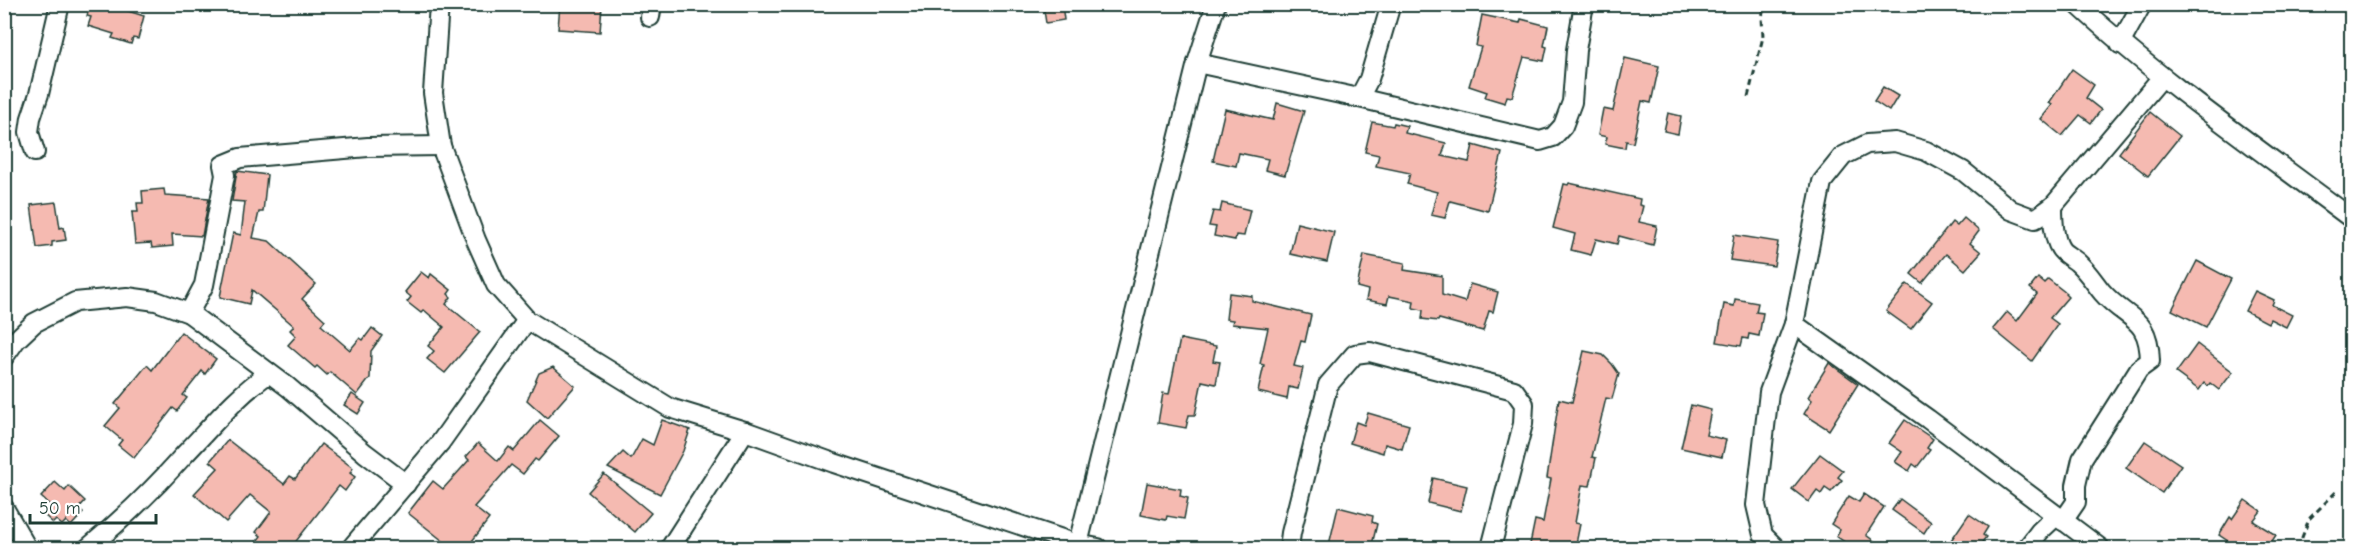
<svg xmlns="http://www.w3.org/2000/svg" width="2356" height="553" font-family="'Comic Neue',sans-serif">
  <style>
    .building { fill: #f5bab1; stroke: #1f3d34; stroke-width: 1.5 }
    .lines { fill: none; stroke-linecap: round; stroke-linejoin: round }
    .minor-casing { stroke: #1f3d34; stroke-width: 22 }
    .path { stroke: #1f3d34; stroke-width: 3; stroke-dasharray: 6 4.5; stroke-linecap: butt }
    .minor { stroke: #fff; stroke-width: 18 }
  </style>
  <rect width="100%" height="100%" fill="#fff"/>
  <filter id="ink" filterUnits="userSpaceOnUse"><feTurbulence type="fractalNoise" baseFrequency=".0167" numOctaves="2"/><feDisplacementMap in="SourceGraphic" scale="12" xChannelSelector="R" yChannelSelector="G"/><feConvolveMatrix kernelMatrix="1 2 1 2 8 2 1 2 1" color-interpolation-filters="sRGB"/></filter>
  <g filter="url(#ink)">
    <g class="building">
      <polygon points="90,4 127,4 125,10 144,16 138,39 133,38 131,44 112,38 114,34 88,26 91,17 87,16"/>
      <polygon points="560,4 602,5 600,32 558,29"/>
      <polygon points="1043,4 1062,4 1064,20 1046,23"/>
      <polygon points="1482,15 1520,23 1521,19 1548,26 1544,46 1547,47 1544,61 1524,57 1512,97 1507,96 1505,103 1485,97 1487,92 1469,86 1481,47 1476,46"/>
      <polygon points="1625,58 1659,66 1651,103 1642,101 1633,143 1626,141 1625,148 1605,144 1607,137 1598,135 1603,109 1613,111"/>
      <polygon points="2072,69 2094,85 2086,98 2101,110 2091,123 2080,115 2062,136 2041,119 2052,105 2049,103"/>
      <polygon points="1883,87 1898,96 1889,111 1874,101"/>
      <polygon points="1277,103 1304,111 1285,175 1265,170 1268,159 1239,153 1236,166 1213,161 1225,109 1273,120"/>
      <polygon points="2150,112 2180,136 2148,176 2119,153"/>
      <polygon points="1668,113 1681,116 1678,134 1664,131"/>
      <polygon points="1372,122 1393,126 1394,123 1407,126 1405,133 1446,143 1442,156 1469,162 1473,145 1502,153 1488,211 1450,201 1445,218 1431,215 1437,192 1407,184 1410,173 1376,166 1379,155 1365,152"/>
      <polygon points="237,171 267,175 263,212 259,212 253,238 269,241 316,284 302,299 325,320 321,325 350,350 360,338 363,340 372,328 382,336 371,351 370,378 357,395 330,372 327,375 317,366 315,368 288,345 296,336 290,330 294,326 252,290 249,304 220,297 233,233 241,235 245,202 232,201"/>
      <polygon points="1569,183 1640,199 1639,205 1643,206 1639,222 1657,226 1653,245 1619,236 1617,244 1596,239 1591,255 1571,250 1575,234 1553,228 1564,184 1568,185"/>
      <polygon points="164,189 165,195 209,198 202,236 172,234 173,246 152,248 151,243 135,244 132,212 138,212 137,203 143,203 142,191"/>
      <polygon points="56,202 60,228 64,227 66,240 52,242 52,246 37,248 31,205"/>
      <polygon points="1222,203 1250,210 1244,236 1236,235 1235,240 1214,236 1216,227 1209,226 1213,211 1220,212"/>
      <polygon points="1964,218 1979,231 1970,243 1981,252 1965,270 1946,254 1922,283 1911,274 1952,222 1957,226"/>
      <polygon points="1297,223 1334,232 1327,262 1290,254"/>
      <polygon points="1734,235 1778,242 1774,266 1730,260"/>
      <polygon points="1364,255 1405,263 1404,270 1442,276 1442,295 1465,302 1470,284 1498,292 1493,312 1489,311 1483,331 1439,319 1438,321 1422,319 1423,310 1413,308 1414,301 1389,296 1387,304 1366,300 1368,290 1357,287"/>
      <polygon points="2197,261 2231,279 2206,327 2172,310"/>
      <polygon points="421,272 429,278 431,274 451,290 448,294 451,297 446,304 480,332 445,373 427,359 434,351 428,346 444,327 424,310 421,313 407,302 411,297 405,292"/>
      <polygon points="2038,278 2044,283 2048,279 2066,293 2065,294 2068,297 2050,318 2058,324 2032,361 1993,329 2007,312 2017,321 2037,294 2030,288"/>
      <polygon points="1907,284 1932,302 1911,329 1886,311"/>
      <polygon points="2255,291 2274,300 2272,305 2292,315 2286,327 2270,319 2268,323 2245,311"/>
      <polygon points="1229,293 1252,296 1252,301 1311,315 1305,342 1301,341 1294,366 1303,368 1298,389 1289,387 1287,399 1258,392 1264,365 1260,364 1268,328 1232,324 1233,320 1226,319"/>
      <polygon points="1735,299 1758,303 1756,312 1763,313 1759,336 1749,334 1748,339 1743,338 1741,346 1717,342 1724,304 1734,306"/>
      <polygon points="181,332 216,359 205,374 202,371 183,395 187,398 177,411 173,408 134,458 118,445 122,440 105,426 120,408 115,404 147,365 152,370"/>
      <polygon points="1180,339 1216,346 1213,361 1220,362 1216,384 1202,381 1195,415 1189,415 1186,428 1158,423 1163,393 1169,394"/>
      <polygon points="2197,344 2233,372 2219,390 2210,383 2208,386 2204,383 2199,390 2176,373"/>
      <polygon points="1584,351 1603,355 1612,364 1619,374 1612,399 1606,398 1592,457 1596,458 1590,486 1582,485 1575,523 1580,524 1575,549 1529,549 1535,520 1543,522 1551,479 1547,478 1559,399 1572,402"/>
      <polygon points="1829,363 1858,384 1829,430 1804,414 1812,400 1808,397"/>
      <polygon points="553,367 575,386 547,418 527,400 539,373"/>
      <polygon points="352,394 365,403 358,414 344,405"/>
      <polygon points="1691,405 1711,410 1706,435 1726,440 1722,457 1681,448"/>
      <polygon points="1368,413 1409,425 1402,449 1385,444 1383,453 1350,443 1356,422 1364,425"/>
      <polygon points="540,420 559,436 538,461 535,459 523,474 511,465 474,507 489,519 466,549 453,549 408,513 433,481 443,489 469,460 466,457 478,443 498,461 509,447 514,451"/>
      <polygon points="662,420 690,430 683,451 660,494 608,468 623,452 631,459 642,439 653,445"/>
      <polygon points="1905,420 1933,439 1927,448 1930,450 1917,467 1913,464 1909,471 1895,462 1902,452 1889,443"/>
      <polygon points="228,440 284,484 290,476 295,479 321,444 353,468 350,473 355,477 345,491 339,486 290,549 251,549 261,536 256,532 271,512 250,495 226,522 194,494 218,468 210,461"/>
      <polygon points="2145,441 2181,465 2162,493 2126,468"/>
      <polygon points="1820,454 1843,471 1838,477 1842,480 1831,492 1825,488 1821,494 1817,491 1809,502 1792,489"/>
      <polygon points="604,474 651,513 635,532 588,492"/>
      <polygon points="1433,478 1467,486 1461,511 1428,503"/>
      <polygon points="55,482 65,491 69,486 85,501 78,509 83,513 71,526 66,521 62,525 56,520 53,523 43,514 51,506 41,497"/>
      <polygon points="1147,483 1181,489 1180,496 1188,498 1184,519 1167,516 1166,520 1141,515"/>
      <polygon points="1864,494 1884,507 1866,535 1885,549 1855,549 1836,536 1840,530 1831,524 1849,496 1859,502"/>
      <polygon points="1900,499 1931,522 1924,533 1892,510"/>
      <polygon points="2245,500 2261,511 2253,521 2276,535 2267,549 2240,549 2219,535 2230,517 2232,519"/>
      <polygon points="1338,507 1373,516 1372,522 1377,524 1371,549 1328,549"/>
      <polygon points="1969,514 1988,527 1983,535 1986,537 1977,549 1945,549"/>
    </g>
    <g class="lines">
      <g class="minor-casing">
        <g id="minor">
          <polyline points="439,4 433,93 441,146 476,240 496,285 527,320 670,408 745,431 834,463 1077,544 1098,548"/>
          <path d="M 2077,4 C 2163,83 2259,149 2352,219"/>
          <polyline points="650,17 652,4"/>
          <polyline points="2120,44 2142,4"/>
          <polyline points="1197,63 1359,98 1540,141 1553,137 1563,126 1572,102 1576,50 1584,4"/>
          <polyline points="1359,98 1369,79 1391,4"/>
          <polyline points="35,152 29,132 31,118 39,94 60,4"/>
          <polyline points="189,313 204,285 225,175 223,165 240,158 368,147 441,146"/>
          <polyline points="1794,324 1928,419 2100,548"/>
          <polyline points="4,357 16,340 34,323 75,302 127,297 156,301 189,313 288,387 365,453 406,484"/>
          <polyline points="4,508 27,548"/>
          <path d="M 2063,521 L 2076,502 L 2076,485 L 2082,459 L 2139,369 L 2150,361 C 2149,315 2127,321 2102,292 C 2094,282 2087,271 2078,263 C 2073,258 2063,254 2060,248 C 2053,237 2053,219 2053,206 L 2162,77"/>
          <path d="M 88,548 C 123,519 155,488 185,454 C 212,426 236,396 268,374"/>
          <polyline points="351,548 440,443 527,320"/>
          <polyline points="670,548 745,431"/>
          <polyline points="1077,548 1197,63 1216,4"/>
          <polyline points="1289,548 1291,533 1328,385 1355,354 1370,352 1514,390 1524,404 1523,424 1491,548"/>
          <polyline points="1776,548 1763,535 1756,505 1769,392 1794,324 1822,182 1843,156 1867,144 1895,142 1926,151 1963,171 2011,210 2035,219 2053,206"/>
          <polyline points="2027,548 2040,531 2056,516"/>
        </g>
      </g>
      <g class="path">
        <polyline points="1748,97 1763,37 1762,17 1765,4"/>
        <polyline points="2298,548 2309,519 2337,491"/>
      </g>
      <use href="#minor" class="minor"/>
    </g>
  </g>
  <rect width="2356" height="553" fill="none" stroke="#fff" stroke-width="24"/>
  <rect x="12" y="12" width="2332" height="529" fill="none" stroke="#1f3d34" stroke-width="2" filter="url(#ink)"/>
  <path d="M30 514v9h126v-9" fill="none" stroke="#1f3d34" stroke-width="3"/>
  <text x="39" y="514" font-size="18" fill="#1f3d34" stroke="#ffffff" stroke-width="4.5" paint-order="stroke">50 m</text>
</svg>
